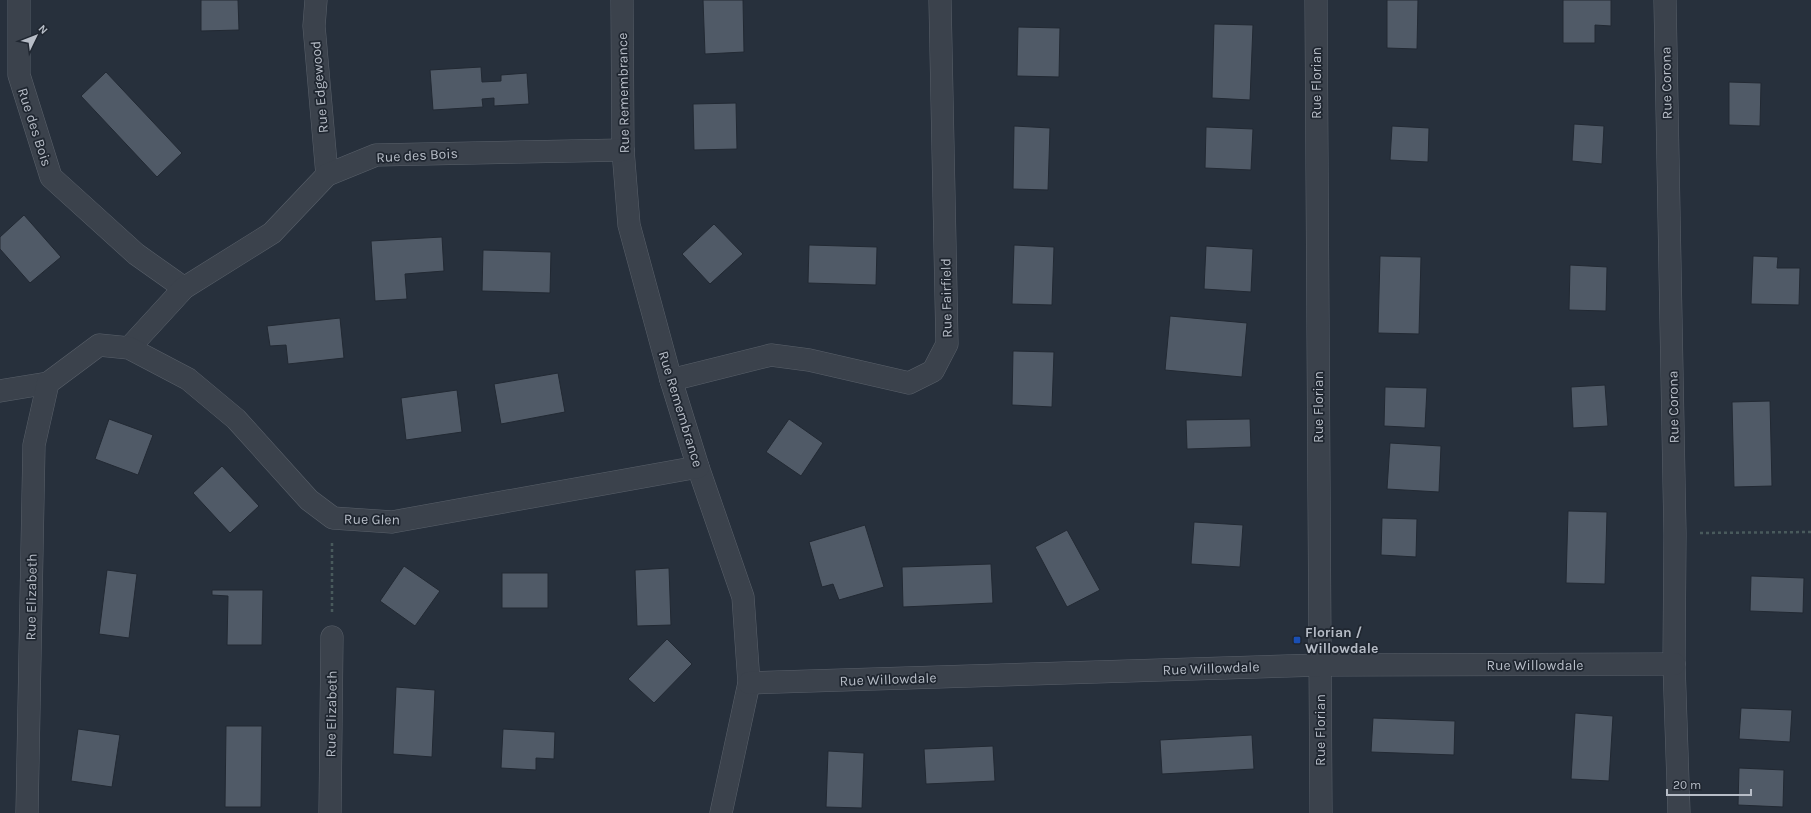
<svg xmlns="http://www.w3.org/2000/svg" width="1811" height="813" font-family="Karla,sans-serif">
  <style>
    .building { fill: #505a67; stroke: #222933 }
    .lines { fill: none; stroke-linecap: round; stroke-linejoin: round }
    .minor-casing { stroke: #59606a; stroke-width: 23 }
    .path { stroke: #495a5c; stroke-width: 2.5; stroke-dasharray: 3 3; stroke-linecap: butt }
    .minor { stroke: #3b424c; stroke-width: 22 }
    .transit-dot { fill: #1a4fb4; stroke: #202731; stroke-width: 1.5 }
    .labels { text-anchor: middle; stroke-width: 3.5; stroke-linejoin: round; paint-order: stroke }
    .street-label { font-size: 14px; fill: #b7bdc7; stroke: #202731 }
    .poi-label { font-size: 14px; font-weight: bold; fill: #b7bdc7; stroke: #202731; text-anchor: start }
  </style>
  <rect width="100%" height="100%" fill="#27303c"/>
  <g class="building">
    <polygon points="201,0 238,0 239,30 201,31"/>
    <polygon points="703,0 743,0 744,52 705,54"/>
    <polygon points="1387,0 1418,0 1417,49 1387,48"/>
    <polygon points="1563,0 1611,0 1611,26 1595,25 1595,43 1563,43"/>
    <polygon points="1214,24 1253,25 1250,100 1212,98"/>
    <polygon points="1018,27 1060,28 1059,77 1017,76"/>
    <polygon points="481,67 482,82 501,81 501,75 527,73 529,104 494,106 494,98 482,99 483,107 433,110 430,70"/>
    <polygon points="106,72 182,153 157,177 81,96"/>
    <polygon points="1729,82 1761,83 1760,126 1729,125"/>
    <polygon points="736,103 737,149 694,150 693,104"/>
    <polygon points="1574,124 1604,126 1602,164 1572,161"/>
    <polygon points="1014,126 1050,128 1048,190 1013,189"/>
    <polygon points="1392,126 1429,128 1428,162 1390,160"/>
    <polygon points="1206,127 1253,129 1251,170 1205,168"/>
    <polygon points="24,215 61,257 30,283 0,249 0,237"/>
    <polygon points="714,224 743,254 710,284 682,254"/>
    <polygon points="442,237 444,271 405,274 407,299 375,301 371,241"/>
    <polygon points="809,245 877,247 876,285 808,283"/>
    <polygon points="1014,245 1054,247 1052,305 1012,304"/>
    <polygon points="1206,246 1253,249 1251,292 1204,289"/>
    <polygon points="483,250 551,252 550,293 482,291"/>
    <polygon points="1380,256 1421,257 1419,334 1378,333"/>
    <polygon points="1753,256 1778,257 1777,268 1800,268 1799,305 1751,304"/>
    <polygon points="1570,265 1607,267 1606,311 1569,310"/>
    <polygon points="1170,316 1247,323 1242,377 1165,370"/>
    <polygon points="340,318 344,358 288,364 286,345 270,346 267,326"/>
    <polygon points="1013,351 1054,352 1052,407 1012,405"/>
    <polygon points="558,373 565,412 501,424 494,384"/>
    <polygon points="1605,385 1608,426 1573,428 1571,387"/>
    <polygon points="1385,387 1427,388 1425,428 1384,426"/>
    <polygon points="457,390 462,432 406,440 401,398"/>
    <polygon points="1770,401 1772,486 1734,487 1732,402"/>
    <polygon points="109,419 153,435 138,475 95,459"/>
    <polygon points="789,419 823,443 801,476 766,452"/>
    <polygon points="1250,419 1251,447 1187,449 1186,420"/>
    <polygon points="1390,443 1441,446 1439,492 1387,489"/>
    <polygon points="222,466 259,506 230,533 193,493"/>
    <polygon points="1568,511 1607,512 1605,584 1566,583"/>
    <polygon points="1382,518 1417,519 1416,557 1381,555"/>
    <polygon points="1194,522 1243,525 1240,567 1191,564"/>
    <polygon points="865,525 884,587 839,600 833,584 822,587 809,542"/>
    <polygon points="1067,530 1100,590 1067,607 1035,547"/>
    <polygon points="991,564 993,603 903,607 902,567"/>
    <polygon points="404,566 440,591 415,626 380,601"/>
    <polygon points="669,568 671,625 637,626 635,570"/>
    <polygon points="107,570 137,574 129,638 99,634"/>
    <rect x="502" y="573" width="46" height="35"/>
    <polygon points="1751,576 1804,578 1803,613 1750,611"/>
    <polygon points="212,590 263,590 262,645 227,645 228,596 212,595"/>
    <polygon points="667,639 692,664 654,703 628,679"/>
    <polygon points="396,687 435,690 432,757 393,754"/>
    <polygon points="1741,708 1792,710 1790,742 1739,739"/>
    <polygon points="1575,713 1613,716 1609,781 1571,779"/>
    <polygon points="1373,718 1455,721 1454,755 1371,752"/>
    <polygon points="226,726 262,726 261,807 225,807"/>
    <polygon points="78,729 120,735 112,787 71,781"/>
    <polygon points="503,729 555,732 554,759 536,758 536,770 501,768"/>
    <polygon points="1252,735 1254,769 1162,774 1160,740"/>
    <polygon points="993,746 995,781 926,784 924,749"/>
    <polygon points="828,751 864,753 862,808 826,807"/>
    <polygon points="1739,768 1784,770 1783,807 1738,805"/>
  </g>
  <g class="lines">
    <g class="minor-casing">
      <g id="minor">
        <polyline points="19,0 19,75 51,177 136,254 184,288"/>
        <polyline points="316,0 314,26 327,175"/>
        <polyline points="622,0 623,150 629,225 671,380 698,467 743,597 749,683 721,813"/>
        <polyline points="1316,0 1321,813"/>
        <polyline points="1665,0 1675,534 1674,664 1679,813"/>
        <polyline points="129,348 184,288 272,233 327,175 376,155 623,150"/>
        <polyline points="671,380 771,355 809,360 909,383 933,371 947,344 940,0"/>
        <polyline points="0,391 48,383"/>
        <polyline points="749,683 1320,665 1674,664"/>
        <polyline points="27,813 34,445 48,383 99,345 129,348 188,379 236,419 309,500 333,518 392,522 698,467"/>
        <polyline points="330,813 332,637"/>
      </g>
    </g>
    <g class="path">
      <polyline points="1700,533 1811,532"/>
      <polyline points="332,612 332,543"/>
    </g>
    <use href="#minor" class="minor"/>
  </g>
  <rect class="transit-dot" x="1293" y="636" width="8" height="8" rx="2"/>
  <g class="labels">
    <g class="street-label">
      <text transform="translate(1316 83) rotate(-90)" y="5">Rue Florian</text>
      <text transform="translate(1666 83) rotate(-91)" y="5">Rue Corona</text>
      <text transform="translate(319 87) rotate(-95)" y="5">Rue Edgewood</text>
      <text transform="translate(623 93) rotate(-91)" y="5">Rue Remembrance</text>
      <text transform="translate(35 127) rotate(72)" y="5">Rue des Bois</text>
      <text transform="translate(417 155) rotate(-3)" y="5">Rue des Bois</text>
      <text transform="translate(946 298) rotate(-91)" y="5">Rue Fairfield</text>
      <text transform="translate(1318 407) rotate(-90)" y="5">Rue Florian</text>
      <text transform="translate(1673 407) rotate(-91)" y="5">Rue Corona</text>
      <text transform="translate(681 409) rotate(73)" y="5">Rue Remembrance</text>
      <text transform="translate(372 519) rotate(1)" y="5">Rue Glen</text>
      <text transform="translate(31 597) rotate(-89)" y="5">Rue Elizabeth</text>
      <text x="1535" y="670">Rue Willowdale</text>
      <text transform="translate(1211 668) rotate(-2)" y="5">Rue Willowdale</text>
      <text transform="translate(888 679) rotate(-2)" y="5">Rue Willowdale</text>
      <text transform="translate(331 714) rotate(-89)" y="5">Rue Elizabeth</text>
      <text transform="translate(1320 730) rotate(-90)" y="5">Rue Florian</text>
    </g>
    <g class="poi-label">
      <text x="1305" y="637">Florian /<tspan x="1305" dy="16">Willowdale</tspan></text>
    </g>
  </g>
  <g transform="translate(36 36) rotate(47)" stroke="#202731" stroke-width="3" paint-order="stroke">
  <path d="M0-3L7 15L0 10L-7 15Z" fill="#b7bdc7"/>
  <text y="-6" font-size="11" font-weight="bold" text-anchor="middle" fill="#b7bdc7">N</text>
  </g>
  <path d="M1667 789v6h84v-6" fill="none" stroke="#b7bdc7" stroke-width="2"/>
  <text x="1673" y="789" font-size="12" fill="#b7bdc7" stroke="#202731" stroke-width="3" paint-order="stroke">20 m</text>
</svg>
